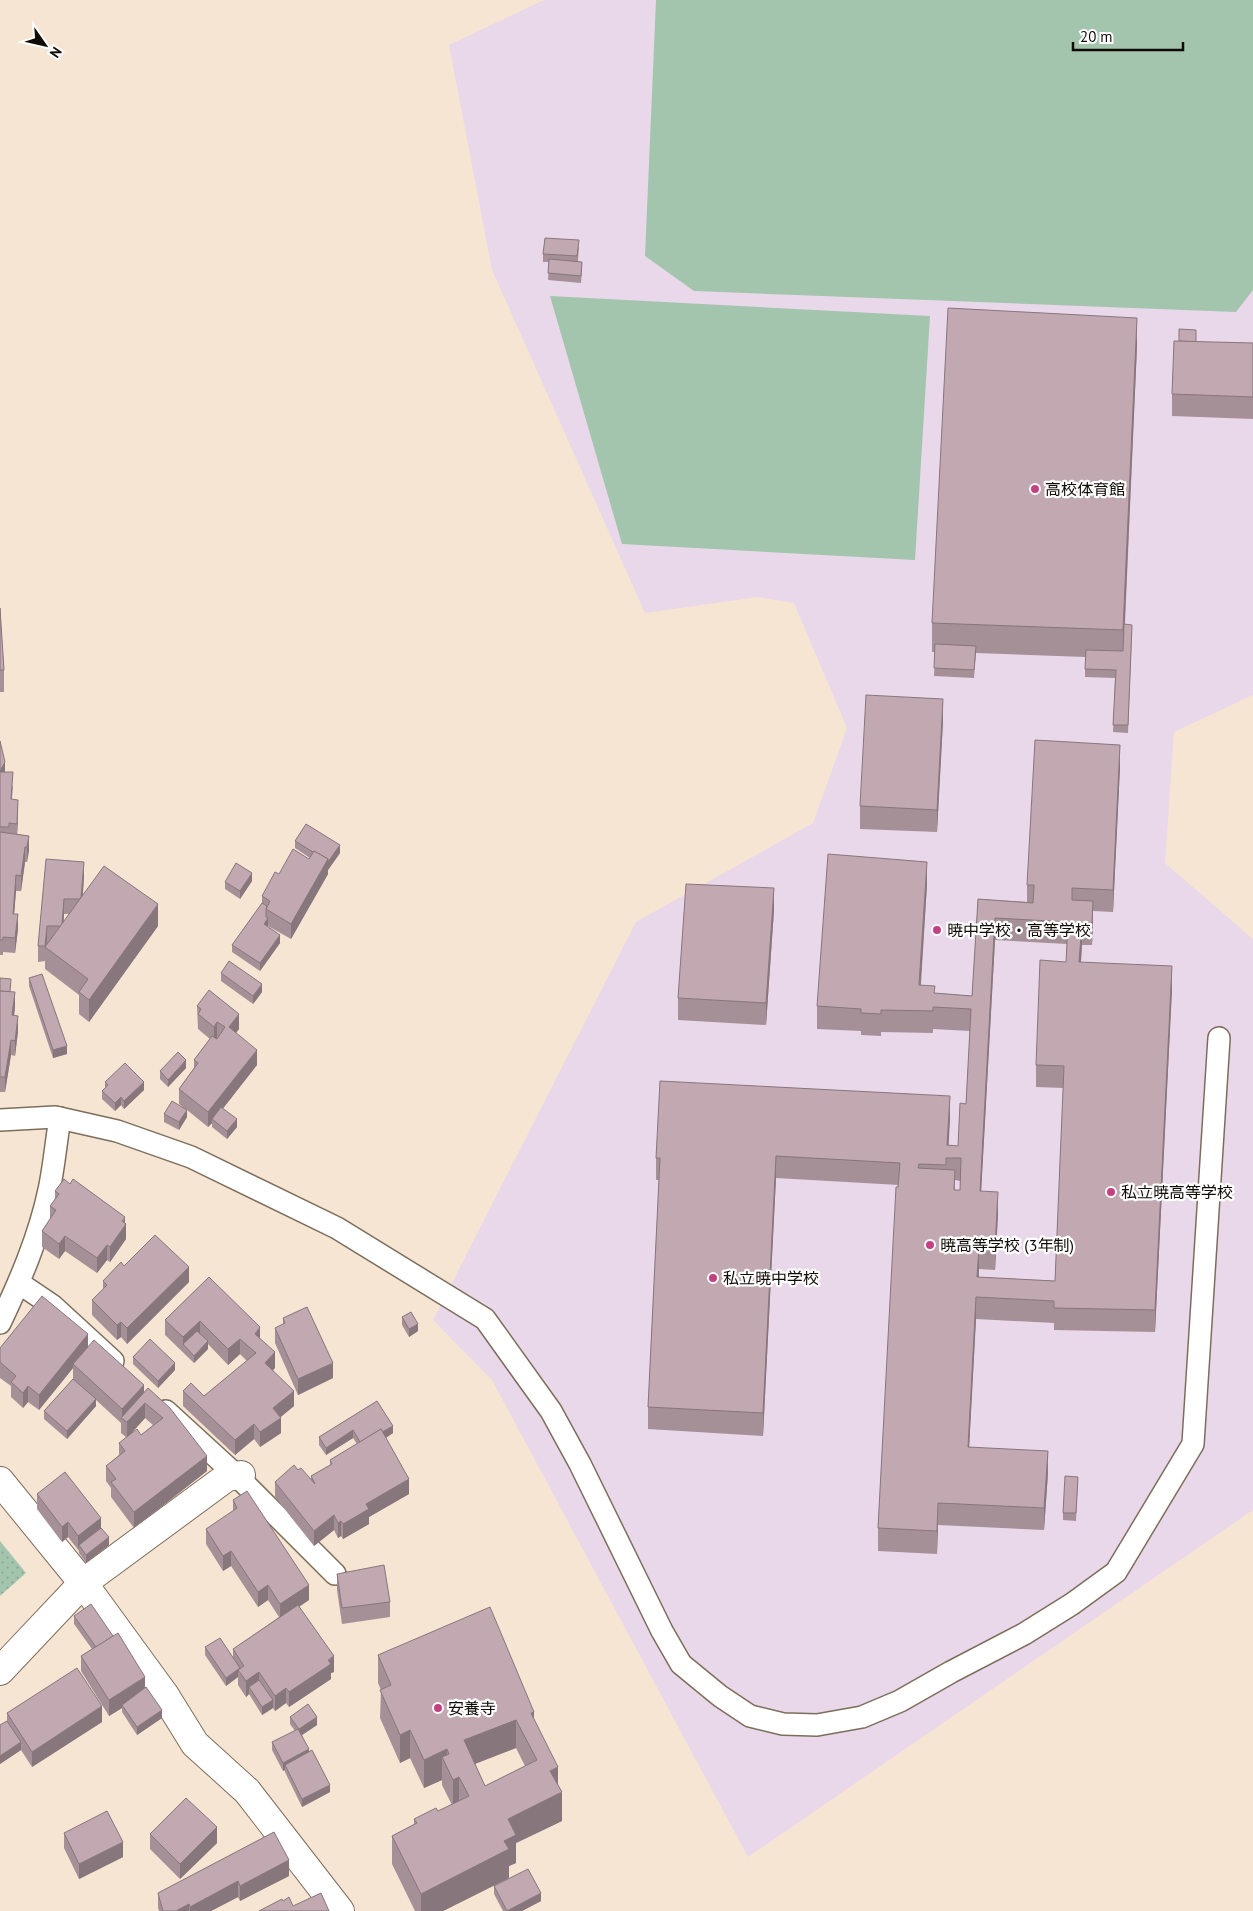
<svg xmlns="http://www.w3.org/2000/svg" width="1253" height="1911" font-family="'PT Sans','Noto Sans JP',sans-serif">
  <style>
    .education { fill: #e9d8ea }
    .grass { fill: #a3c5ad }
    .park { fill: url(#park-dots) }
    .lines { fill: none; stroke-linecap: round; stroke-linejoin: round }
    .lane-casing { stroke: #7d6e5c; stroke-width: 24 }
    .street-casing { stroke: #7d6e5c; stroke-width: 30 }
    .lane { stroke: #fff; stroke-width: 21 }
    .street { stroke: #fff; stroke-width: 28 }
    .wall { fill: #a69098; fill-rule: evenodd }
    .shaded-wall { fill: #87767c }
    .building { fill: #c1a8b1; stroke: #87767c; fill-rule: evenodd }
    .poi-dot { fill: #c54083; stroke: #fff; stroke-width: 2 }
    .labels { text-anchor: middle; stroke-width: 4.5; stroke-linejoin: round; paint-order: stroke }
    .poi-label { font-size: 16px; fill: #110b06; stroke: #fff; text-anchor: start }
  </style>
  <defs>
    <pattern id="park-dots" width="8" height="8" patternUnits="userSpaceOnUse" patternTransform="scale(1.25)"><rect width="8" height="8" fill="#a3c5ad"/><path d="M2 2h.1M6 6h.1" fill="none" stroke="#8ba893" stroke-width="1.8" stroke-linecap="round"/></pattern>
  </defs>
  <rect width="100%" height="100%" fill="#f6e5d2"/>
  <polygon class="education" points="544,0 1253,0 1253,695 1174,732 1165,863 1253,939 1253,1510 748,1857 492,1380 433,1320 636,922 813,823 847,728 794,603 758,597 645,613 492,270 449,45"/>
  <g class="grass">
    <polygon points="656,0 1253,0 1253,290 1236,312 694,291 645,256"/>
    <polygon points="550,296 930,316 915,560 622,544"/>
  </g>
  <polygon class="park" points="0,1541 26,1573 0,1596"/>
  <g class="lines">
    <g class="lane-casing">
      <g id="lane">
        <polyline points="0,1120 55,1117 117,1131 191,1157 337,1228 485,1319 551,1411 580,1464 662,1631 681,1664 720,1696 750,1716 783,1724 817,1725 862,1717 900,1701 951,1672 1024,1634 1072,1604 1116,1572 1193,1444 1219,1038"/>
        <polyline points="19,1283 53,1306 113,1361"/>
        <path d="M 0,1323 C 20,1281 39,1237 49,1190 C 54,1167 56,1142 60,1118"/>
        <polyline points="166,1411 236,1475 335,1574"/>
      </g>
    </g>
    <g class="street-casing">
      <g id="street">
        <polyline points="0,1481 83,1583 164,1694 195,1744 247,1791 340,1911"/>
        <polyline points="0,1671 83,1583 227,1477 241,1475"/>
      </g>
    </g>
    <use href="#lane" class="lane"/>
    <use href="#street" class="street"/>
  </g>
  <g class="wall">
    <polygon points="579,247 578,261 582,270 581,283 548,280 549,262 543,262 543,254"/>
    <polygon points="1196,342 1253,343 1253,419 1172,416 1172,394"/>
    <polygon points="1137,346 1125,624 1132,633 1128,733 1113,732 1115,678 1085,677 1085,657 976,653 974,678 934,676 935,652 932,652 932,623"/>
    <polygon points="0,608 4,670 4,692 0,692"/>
    <polygon points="943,721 937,832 860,829 860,806"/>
    <polygon points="0,741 5,772 13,787 12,799 18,815 17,834 29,836 27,862 25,862 21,891 16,891 14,914 18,929 15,953 3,952 3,955 0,955"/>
    <path d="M 1120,767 L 1113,912 L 1093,911 L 1092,945 L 1082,945 L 1081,963 L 1172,989 L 1155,1332 L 1054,1330 L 1054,1323 L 976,1319 L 969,1447 L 1048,1473 L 1044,1530 L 938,1525 L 937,1554 L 878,1551 L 878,1528 L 899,1185 L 776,1178 L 763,1436 L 648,1429 L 648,1407 L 659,1180 L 656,1180 L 656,1158 L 950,1118 L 948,1145 L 958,1146 L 966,1104 L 970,1031 L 933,1029 L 933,1033 L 881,1032 L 881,1036 L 861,1035 L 861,1031 L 817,1029 L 817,1006 L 927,884 L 921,985 L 935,993 L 972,996 L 978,899 L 1027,902 L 1027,885 ZM 995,940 L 1067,944 L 1066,962 L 1036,1065 L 1036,1087 L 1064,1088 L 1055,1281 L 979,1277 L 979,1269 L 995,1270 L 998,1214 L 981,1191 ZM 955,1180 L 960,1181 L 960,1190 L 955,1190 Z"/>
    <polygon points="295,841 340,853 328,870 328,874 291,939 268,926 268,927 280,943 260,971 232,952 232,945 262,903 262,896 309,859 310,858 295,848"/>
    <path d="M 46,859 L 84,877 L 83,895 L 158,926 L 89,1022 L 79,1014 L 79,995 L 45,969 L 45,961 L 38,962 L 38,946 ZM 64,914 L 69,914 L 64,922 Z"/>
    <polygon points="252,881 240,899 225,889 225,882"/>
    <polygon points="774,910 766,1025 678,1020 678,998"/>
    <polygon points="221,973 262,992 253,1004 221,981"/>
    <polygon points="0,978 10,992 15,1007 14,1016 18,1031 15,1056 11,1055 5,1092 0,1092"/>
    <polygon points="29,978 67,1054 53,1058 29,986"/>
    <polygon points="197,1006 239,1029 236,1033 257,1065 223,1108 237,1127 227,1139 212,1127 212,1123 208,1127 187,1110 187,1117 179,1130 164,1122 164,1114 183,1107 179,1104 179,1089 194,1068 194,1060 210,1039 198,1029"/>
    <polygon points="186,1068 168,1087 160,1079 160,1071"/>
    <polygon points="105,1082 144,1090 124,1109 121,1105 115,1111 102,1099 102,1091 105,1088"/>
    <polygon points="55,1191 125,1223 126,1239 110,1262 107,1260 97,1273 65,1251 59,1259 42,1247 42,1231 50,1219 50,1206 55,1199"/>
    <polygon points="124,1266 189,1282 127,1344 121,1337 117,1340 92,1315 92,1300 103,1289 103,1281"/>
    <polygon points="209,1277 260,1338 275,1368 273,1370 294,1406 280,1417 281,1433 260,1447 254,1439 235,1455 183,1406 183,1391 204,1396 247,1361 240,1354 228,1365 208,1344 208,1349 194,1363 165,1335 165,1320"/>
    <polygon points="402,1317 418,1331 409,1337 402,1325"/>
    <polygon points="283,1318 333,1378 298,1395 275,1343 275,1328 283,1324"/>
    <path d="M 88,1346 L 144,1392 L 207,1471 L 134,1528 L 111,1497 L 111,1488 L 106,1481 L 106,1466 L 119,1455 L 119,1443 L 127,1438 L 121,1433 L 121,1423 L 96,1400 L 96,1406 L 67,1439 L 44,1419 L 44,1411 L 73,1379 L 73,1368 L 39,1410 L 28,1402 L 23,1408 L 11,1397 L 11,1386 L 0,1378 L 0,1348 ZM 145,1418 L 153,1425 L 141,1435 L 128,1437 Z"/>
    <polygon points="133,1357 175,1370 158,1388 133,1364"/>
    <polygon points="377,1401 393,1433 386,1438 409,1494 369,1517 369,1524 343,1539 341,1536 338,1538 334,1530 314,1546 275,1497 275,1482 298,1470 311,1479 311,1476 330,1465 330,1460 357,1444 353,1438 326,1455 319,1445 319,1437"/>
    <polygon points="1078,1477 1076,1521 1063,1520 1063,1513"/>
    <polygon points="37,1494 101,1528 109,1545 86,1563 79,1553 79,1551 68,1537 62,1542 37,1509"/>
    <polygon points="233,1500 309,1600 299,1607 334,1672 331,1673 331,1679 289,1707 286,1703 275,1711 273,1708 262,1715 249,1694 246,1697 238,1685 238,1677 226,1686 205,1655 205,1647 233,1657 233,1649 279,1617 268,1600 258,1607 231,1566 223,1571 206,1544 206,1529 233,1511"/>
    <polygon points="337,1574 390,1602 390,1617 342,1624 337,1590"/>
    <polygon points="74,1616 145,1688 162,1718 137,1735 122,1712 122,1708 109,1716 81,1671 81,1656 92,1649 74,1624"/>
    <path d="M 378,1655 L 534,1720 L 558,1786 L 562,1821 L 516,1843 L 516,1863 L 509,1866 L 509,1878 L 443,1911 L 415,1911 L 392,1864 L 392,1836 L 414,1824 L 414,1819 L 438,1811 L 452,1805 L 442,1785 L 442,1780 L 424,1788 L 410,1758 L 400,1763 L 380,1718 L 381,1690 L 378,1683 ZM 516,1748 L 525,1766 L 485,1786 L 475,1764 Z"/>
    <polygon points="7,1713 102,1722 32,1767 21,1750 0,1764 0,1725 7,1721"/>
    <polygon points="290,1717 317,1725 302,1735 309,1752 330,1792 302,1807 285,1772 285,1770 283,1771 272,1750 272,1742 295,1731 290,1724"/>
    <polygon points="274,1832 289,1876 240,1901 238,1897 211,1911 159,1911 158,1908 158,1893"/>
    <polygon points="64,1833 123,1857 79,1879 64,1848"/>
    <polygon points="150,1834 217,1843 180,1879 150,1849"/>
    <polygon points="494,1886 541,1901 522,1911 503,1911 494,1894"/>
  </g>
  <g class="shaded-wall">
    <polygon points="1137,318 1137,346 1123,659 1123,630"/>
    <polygon points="943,699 943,721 937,832 937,810"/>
    <polygon points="1120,745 1120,767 1113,912 1113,890"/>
    <polygon points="5,762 5,777 0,771"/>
    <polygon points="18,800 18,815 17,839 17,824"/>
    <polygon points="29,836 29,851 27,862 27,847"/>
    <polygon points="340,845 340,853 328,870 328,874 291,939 291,924 328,859"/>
    <polygon points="25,847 25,862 21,891 21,876"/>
    <polygon points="84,862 84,877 81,914 81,899"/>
    <polygon points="927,862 927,884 919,1007 919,985"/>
    <polygon points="252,873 252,881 240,899 240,891"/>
    <polygon points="16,875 16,891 13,929 13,914"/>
    <polygon points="774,888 774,910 766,1025 766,1003"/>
    <polygon points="64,899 64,914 62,941 62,926"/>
    <polygon points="1093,901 1093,923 1092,945 1092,923"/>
    <polygon points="158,904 158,926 89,1022 89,1000"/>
    <polygon points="18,914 18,929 15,953 15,938"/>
    <polygon points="268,918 268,926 264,932 264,924"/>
    <polygon points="995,918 995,940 980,1213 980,1191"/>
    <polygon points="1082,923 1082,945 1079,985 1079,962"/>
    <polygon points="47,926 47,941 46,949 45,948"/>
    <polygon points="280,935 280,943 260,971 260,963"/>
    <polygon points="1172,966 1172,989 1155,1332 1155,1310"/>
    <polygon points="262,984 262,992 253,1004 253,996"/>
    <polygon points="15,992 15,1007 12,1031 12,1015"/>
    <polygon points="239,1014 239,1029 229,1042 229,1027"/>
    <polygon points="18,1016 18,1031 15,1056 15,1041"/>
    <polygon points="217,1022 217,1037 214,1042 214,1027"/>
    <polygon points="11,1040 11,1055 5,1092 5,1077"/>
    <polygon points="67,1046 67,1054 53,1058 53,1050"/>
    <polygon points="257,1050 257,1065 214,1120 212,1119 212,1123 208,1127 208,1112"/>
    <polygon points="186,1060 186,1068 168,1087 168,1080"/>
    <polygon points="144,1082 144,1090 124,1109 124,1101"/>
    <polygon points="950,1096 950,1118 948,1158 947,1145"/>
    <polygon points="121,1097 121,1105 115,1111 115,1103"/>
    <polygon points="187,1110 187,1117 179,1130 179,1122"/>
    <polygon points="237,1119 237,1127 227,1139 227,1131"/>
    <polygon points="776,1156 776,1178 763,1436 763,1413"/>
    <polygon points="998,1192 998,1214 995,1270 995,1248"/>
    <polygon points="125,1217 125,1225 126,1224 126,1239 110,1262 110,1247"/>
    <polygon points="65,1236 65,1251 59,1259 59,1244"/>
    <polygon points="107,1245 107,1260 97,1273 97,1258"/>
    <polygon points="979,1247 979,1269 977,1299 977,1277"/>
    <polygon points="189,1267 189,1282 127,1344 127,1328"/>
    <polygon points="976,1297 976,1319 968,1469 968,1447"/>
    <polygon points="200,1321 200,1336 183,1344 183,1353 183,1337"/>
    <polygon points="121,1322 121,1337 117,1340 117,1325"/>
    <polygon points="418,1324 418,1331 409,1337 409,1329"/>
    <polygon points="260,1327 260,1343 255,1334"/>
    <polygon points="88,1334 88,1350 73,1364 73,1368 39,1410 39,1395"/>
    <polygon points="240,1339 240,1354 228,1365 228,1349"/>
    <polygon points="208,1341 208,1349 194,1363 194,1356"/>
    <polygon points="275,1352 275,1368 265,1378 265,1363"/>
    <polygon points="175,1363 175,1370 158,1388 158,1381"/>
    <polygon points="333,1363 333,1378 298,1395 298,1379"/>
    <polygon points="144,1385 144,1400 122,1418 122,1409"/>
    <polygon points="28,1386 28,1402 23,1408 23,1393"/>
    <polygon points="294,1391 294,1406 276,1421 281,1418 281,1433 260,1447 260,1432 273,1408"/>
    <polygon points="96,1399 96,1406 67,1439 67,1431"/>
    <polygon points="145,1403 145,1418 127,1438 127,1422"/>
    <polygon points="254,1424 254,1439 235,1455 235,1440"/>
    <polygon points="393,1426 393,1433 362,1453 362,1445"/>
    <polygon points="353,1430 353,1438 326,1455 326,1448"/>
    <polygon points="1048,1451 1048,1473 1044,1530 1044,1508"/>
    <polygon points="207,1456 207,1471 134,1528 134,1512"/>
    <polygon points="409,1479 409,1494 369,1517 369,1524 343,1539 343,1524 366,1504"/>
    <polygon points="938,1503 938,1525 937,1554 937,1531"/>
    <polygon points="334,1515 334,1530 314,1546 314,1531"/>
    <polygon points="101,1518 101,1534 79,1545 78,1551 78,1536"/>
    <polygon points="341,1521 341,1536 338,1538 338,1523"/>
    <polygon points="68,1522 68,1537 62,1542 62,1527"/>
    <polygon points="109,1537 109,1545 86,1563 86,1555"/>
    <polygon points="231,1551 231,1566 223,1571 223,1556"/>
    <polygon points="268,1585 268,1600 258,1607 258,1592"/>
    <polygon points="309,1585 309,1600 280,1619 280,1604"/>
    <polygon points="334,1656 334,1672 331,1673 331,1679 289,1707 289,1692"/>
    <polygon points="240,1668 238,1670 238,1677 226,1686 226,1678"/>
    <polygon points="259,1672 259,1688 249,1687 249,1694 246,1697 246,1681"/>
    <polygon points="145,1677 145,1693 122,1705 122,1708 109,1716 109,1700"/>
    <polygon points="286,1688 286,1703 275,1711 275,1696"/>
    <polygon points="273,1700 273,1708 262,1715 262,1707"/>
    <polygon points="102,1706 102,1722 32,1767 32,1752"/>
    <polygon points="162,1710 162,1718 137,1735 137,1727"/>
    <polygon points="534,1712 534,1740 531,1713"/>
    <polygon points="317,1717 317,1725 299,1737 299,1729"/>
    <polygon points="516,1720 516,1748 464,1768 464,1740"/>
    <polygon points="410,1730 410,1758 400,1763 400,1735"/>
    <polygon points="21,1742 21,1750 0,1764 0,1756"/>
    <polygon points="309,1749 309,1756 285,1765 285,1770 283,1771 283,1763"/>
    <polygon points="447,1749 447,1768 442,1757 442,1780 424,1788 424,1760"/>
    <polygon points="558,1767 558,1794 562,1792 562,1821 516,1843 516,1863 509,1866 509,1878 443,1911 421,1911 421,1894 504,1841 508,1819 550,1771"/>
    <polygon points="459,1777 459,1805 453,1808 453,1780"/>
    <polygon points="330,1785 330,1792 302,1807 302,1799"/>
    <polygon points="217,1827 217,1843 180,1879 180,1864"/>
    <polygon points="123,1842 123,1857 79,1879 79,1864"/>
    <polygon points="289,1860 289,1876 240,1901 240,1886"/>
    <polygon points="238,1881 238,1897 211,1911 190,1911 190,1907"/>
    <polygon points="541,1893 541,1901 522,1911 508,1911"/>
    <polygon points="189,1904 189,1911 176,1911"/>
  </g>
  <g class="building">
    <polygon points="545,238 579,240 577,256 543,254"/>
    <polygon points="549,259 582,262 581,276 548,273"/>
    <polygon points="948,308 1137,318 1123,630 932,623"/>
    <polygon points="1179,329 1196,330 1196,342 1179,341"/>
    <polygon points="1174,341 1253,343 1253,397 1172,394"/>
    <polygon points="0,608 4,670 0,670"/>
    <polygon points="1124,624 1132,625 1128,725 1113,725 1116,670 1085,669 1086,650 1123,651"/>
    <polygon points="935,644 976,646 974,670 934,668"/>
    <polygon points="866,695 943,699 937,810 860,806"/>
    <path d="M 1035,740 L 1120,745 L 1113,890 L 1072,888 L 1072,900 L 1093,901 L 1092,923 L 1082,923 L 1079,962 L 1172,966 L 1155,1310 L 1054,1308 L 1054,1301 L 976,1297 L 968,1447 L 1048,1451 L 1044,1508 L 938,1503 L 937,1531 L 878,1528 L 896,1187 L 898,1187 L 900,1163 L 776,1156 L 763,1413 L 648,1407 L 660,1158 L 656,1158 L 660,1081 L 950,1096 L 947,1145 L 958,1146 L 960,1103 L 966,1104 L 971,1009 L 933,1007 L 933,1011 L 881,1010 L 881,1014 L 861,1013 L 861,1009 L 817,1006 L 828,854 L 927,862 L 919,985 L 935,986 L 934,993 L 972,996 L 978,899 L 1033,903 L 1034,885 L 1027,885 ZM 995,918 L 1068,922 L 1066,962 L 1040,960 L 1036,1065 L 1064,1066 L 1055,1281 L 977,1277 L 979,1247 L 995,1248 L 998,1192 L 980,1191 ZM 946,1158 L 961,1158 L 960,1190 L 954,1190 L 955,1170 L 918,1168 L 919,1164 L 946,1165 Z"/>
    <polygon points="0,741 5,762 0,771"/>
    <polygon points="0,772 13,772 11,799 18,800 17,824 9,823 9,827 0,827"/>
    <polygon points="306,824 340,845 328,862 328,859 314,851 313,852 295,841"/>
    <polygon points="0,832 29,836 27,847 25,847 21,876 16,875 13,914 18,914 15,938 3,937 3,940 0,940"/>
    <polygon points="293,849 309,859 314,851 328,859 291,924 266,909 270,901 262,896 275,872 279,874"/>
    <polygon points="46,859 84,862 81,897 80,899 64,899 62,924 60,926 47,926 45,946 38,946"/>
    <polygon points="236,863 252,873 240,891 225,882"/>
    <polygon points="104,866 158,904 89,1000 79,992 88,979 45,947"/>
    <polygon points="686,884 774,888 766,1003 678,998"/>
    <polygon points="262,903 267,906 266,909 266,917 268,918 264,924 280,935 260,963 232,945"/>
    <polygon points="229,961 262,984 253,996 221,973"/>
    <polygon points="42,974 67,1046 53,1050 29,978"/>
    <polygon points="0,978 11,979 10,992 0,991"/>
    <polygon points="209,990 239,1014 229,1027 257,1050 208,1112 179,1089 198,1063 194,1060 212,1036 217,1039 225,1027 217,1022 214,1027 198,1014 201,1009 197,1006"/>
    <polygon points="0,991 15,992 12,1015 18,1016 15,1041 11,1040 5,1077 0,1077"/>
    <polygon points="178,1052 186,1060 168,1080 160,1071"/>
    <polygon points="125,1063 144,1082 124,1101 121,1097 115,1103 102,1091 108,1085 105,1082"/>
    <polygon points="172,1101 187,1110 179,1122 164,1114"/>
    <polygon points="221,1107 237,1119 227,1131 212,1119"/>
    <polygon points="64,1179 70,1184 73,1179 125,1217 122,1221 126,1224 110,1247 107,1245 97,1258 65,1236 59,1244 42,1231 56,1210 50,1206 59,1194 55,1191"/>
    <polygon points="155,1235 189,1267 127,1328 121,1322 117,1325 92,1300 107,1285 103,1281 121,1262 124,1266"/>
    <polygon points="209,1277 260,1327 255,1334 275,1352 265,1363 294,1391 273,1408 281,1418 260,1432 254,1424 235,1440 183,1391 191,1383 204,1396 256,1353 240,1339 228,1349 200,1321 183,1337 165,1320"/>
    <polygon points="42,1296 88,1334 39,1395 28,1386 23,1393 11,1382 16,1376 0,1362 0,1348"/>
    <polygon points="307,1307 333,1363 298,1379 275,1328 285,1323 283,1318"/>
    <polygon points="411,1312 418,1324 409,1329 402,1317"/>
    <polygon points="197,1331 208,1341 194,1356 183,1344"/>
    <polygon points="150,1339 175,1363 158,1381 133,1357"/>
    <polygon points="94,1340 144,1385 122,1409 73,1364"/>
    <polygon points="73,1379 96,1399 67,1431 44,1411"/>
    <polygon points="148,1388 170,1408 207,1456 134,1512 111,1482 116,1479 106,1466 125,1451 119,1443 137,1429 141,1435 163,1418 145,1403 127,1422 121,1418"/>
    <polygon points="377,1401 393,1426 382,1432 381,1429 360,1442 353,1430 326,1448 319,1437"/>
    <polygon points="381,1429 409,1479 366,1504 369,1509 343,1524 341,1521 338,1523 334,1515 314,1531 275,1482 294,1465 298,1470 301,1468 315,1484 311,1476 332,1464 330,1460"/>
    <polygon points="65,1472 101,1518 78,1536 68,1522 62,1527 37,1494"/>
    <polygon points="1065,1476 1078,1477 1076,1513 1063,1513"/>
    <polygon points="247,1491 309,1585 280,1604 268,1585 258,1592 231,1551 223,1556 206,1529 237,1508 233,1500"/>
    <polygon points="101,1528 109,1537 86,1555 79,1545"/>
    <polygon points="384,1565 390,1602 342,1608 337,1574"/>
    <polygon points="91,1604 113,1636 96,1647 74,1616"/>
    <polygon points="298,1605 334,1656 328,1660 331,1664 289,1692 286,1688 275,1696 259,1672 246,1681 238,1670 244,1666 233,1649"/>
    <path d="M 490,1607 L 534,1712 L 531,1713 L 558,1767 L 550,1771 L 562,1792 L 508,1819 L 516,1835 L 504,1841 L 509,1849 L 421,1894 L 392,1836 L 417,1823 L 414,1819 L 436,1808 L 438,1811 L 469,1796 L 459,1777 L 453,1780 L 442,1757 L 449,1754 L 447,1749 L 424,1760 L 410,1730 L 400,1735 L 380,1690 L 391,1685 L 378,1655 ZM 516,1720 L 537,1760 L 485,1786 L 464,1740 Z"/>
    <polygon points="118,1633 145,1677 109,1700 81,1656"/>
    <polygon points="220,1638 240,1668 226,1678 205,1647"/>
    <polygon points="77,1668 102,1706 32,1752 7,1713"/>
    <polygon points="259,1680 273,1700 262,1707 249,1687"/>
    <polygon points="146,1687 162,1710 137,1727 122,1705"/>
    <polygon points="308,1704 317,1717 299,1729 290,1717"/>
    <polygon points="7,1721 21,1742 0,1756 0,1725"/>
    <polygon points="298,1729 309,1749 283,1763 272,1742"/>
    <polygon points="312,1750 330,1785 302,1799 285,1765"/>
    <polygon points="186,1798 217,1827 180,1864 150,1834"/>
    <polygon points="107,1811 123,1842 79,1864 64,1833"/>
    <polygon points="274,1832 289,1860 240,1886 238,1881 190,1907 189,1904 176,1911 163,1911 158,1893"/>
    <polygon points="528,1869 541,1893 507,1911 494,1886"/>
    <polygon points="321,1893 329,1911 259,1911 282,1899 283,1901 289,1897 293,1906"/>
  </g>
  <g class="poi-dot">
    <circle cx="1035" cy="489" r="5"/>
    <circle cx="937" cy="930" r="5"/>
    <circle cx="1111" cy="1192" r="5"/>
    <circle cx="930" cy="1245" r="5"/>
    <circle cx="713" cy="1278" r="5"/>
    <circle cx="438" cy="1708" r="5"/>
  </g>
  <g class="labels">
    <g class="poi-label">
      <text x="1045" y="495">高校体育館</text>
      <text x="947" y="936">暁中学校・高等学校</text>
      <text x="1121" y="1198">私立暁高等学校</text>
      <text x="940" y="1251">暁高等学校 (3年制)</text>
      <text x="723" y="1284">私立暁中学校</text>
      <text x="448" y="1714">安養寺</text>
    </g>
  </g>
  <g transform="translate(45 45) rotate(124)" stroke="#ffffff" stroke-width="4" paint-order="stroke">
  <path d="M0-4L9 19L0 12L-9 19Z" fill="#110b06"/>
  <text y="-8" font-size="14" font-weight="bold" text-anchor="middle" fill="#110b06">N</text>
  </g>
  <path d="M1073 42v8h110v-8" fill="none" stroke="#110b06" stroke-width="2.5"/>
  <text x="1080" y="42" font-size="15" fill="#110b06" stroke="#ffffff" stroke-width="4" paint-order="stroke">20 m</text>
</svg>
